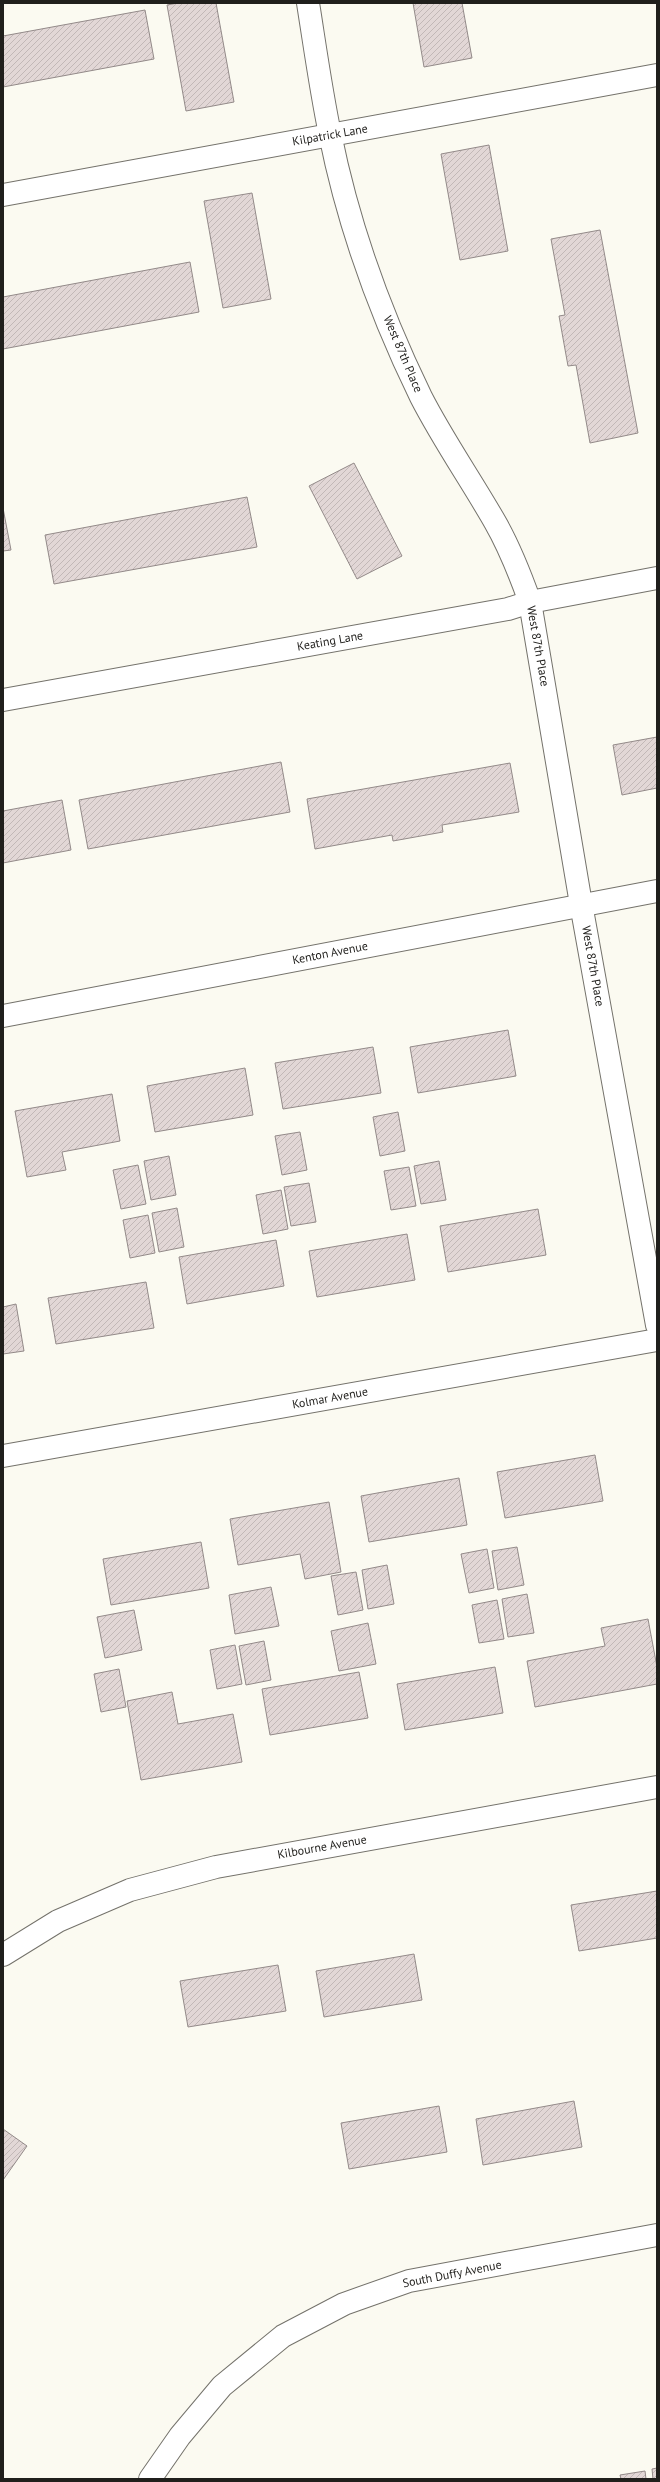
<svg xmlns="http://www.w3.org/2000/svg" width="660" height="2482" font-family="'PT Sans',sans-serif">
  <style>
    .building { fill: url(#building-hatch); stroke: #938a89 }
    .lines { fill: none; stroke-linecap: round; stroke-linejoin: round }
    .minor-casing { stroke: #74726b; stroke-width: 24 }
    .minor { stroke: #fff; stroke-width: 22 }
    .labels { text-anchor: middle; stroke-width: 4; stroke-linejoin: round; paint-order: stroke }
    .street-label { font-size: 12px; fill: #201f1c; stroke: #fff }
  </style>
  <defs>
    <pattern id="building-hatch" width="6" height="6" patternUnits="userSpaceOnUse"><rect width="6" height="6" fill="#e2d7d6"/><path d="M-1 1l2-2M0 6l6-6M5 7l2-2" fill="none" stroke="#c2b8b7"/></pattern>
  </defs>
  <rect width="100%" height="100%" fill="#fbfaf1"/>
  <g class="building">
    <polygon points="178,3 216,3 234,102 186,111 167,5"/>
    <polygon points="413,3 462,3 472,58 424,67"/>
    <polygon points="145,10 154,59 3,87 3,36"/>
    <polygon points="489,145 508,251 460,260 441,154"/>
    <polygon points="252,193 271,299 223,308 204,201"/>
    <polygon points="600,230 638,433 590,443 576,365 568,366 559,316 565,315 551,239"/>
    <polygon points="190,262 199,312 3,349 3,297"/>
    <polygon points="354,463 402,556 357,579 309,486"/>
    <polygon points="247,497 257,547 54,584 45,535"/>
    <polygon points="3,508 11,550 3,551"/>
    <polygon points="657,737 657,788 622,795 613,745"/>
    <polygon points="281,762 290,812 88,849 79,800"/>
    <polygon points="510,763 519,812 442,825 443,832 393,841 392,835 315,849 307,799"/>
    <polygon points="62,800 71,850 3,863 3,811"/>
    <polygon points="508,1030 516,1076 418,1093 410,1047"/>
    <polygon points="373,1047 381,1093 283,1109 275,1063"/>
    <polygon points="245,1068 253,1115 155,1132 147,1086"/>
    <polygon points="112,1094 120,1141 62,1152 66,1170 27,1177 15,1111"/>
    <polygon points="398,1112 405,1151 380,1156 373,1117"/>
    <polygon points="300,1132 307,1170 282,1175 275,1136"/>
    <polygon points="169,1156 176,1195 151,1200 144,1161"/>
    <polygon points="439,1161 446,1200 421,1204 414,1166"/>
    <polygon points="138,1165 146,1204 121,1209 113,1170"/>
    <polygon points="409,1167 416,1206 391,1210 384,1171"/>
    <polygon points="309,1183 316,1222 291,1226 284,1187"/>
    <polygon points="281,1190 288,1229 263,1234 256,1195"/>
    <polygon points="177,1208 184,1247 159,1252 152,1213"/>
    <polygon points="538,1209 546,1255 448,1272 440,1226"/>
    <polygon points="148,1215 155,1253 130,1258 123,1220"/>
    <polygon points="407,1234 415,1280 317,1297 309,1251"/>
    <polygon points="276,1240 284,1286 187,1304 179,1257"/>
    <polygon points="146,1282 154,1328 56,1344 48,1298"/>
    <polygon points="16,1304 24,1351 3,1354 3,1307"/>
    <polygon points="595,1455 603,1501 505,1518 497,1472"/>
    <polygon points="459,1478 467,1525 369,1542 361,1496"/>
    <polygon points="329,1502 341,1572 305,1579 300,1554 238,1565 230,1519"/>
    <polygon points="201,1542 209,1588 111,1605 103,1559"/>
    <polygon points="517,1547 524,1585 498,1590 492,1551"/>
    <polygon points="487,1549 494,1588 469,1593 461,1554"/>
    <polygon points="387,1565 394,1604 368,1609 362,1570"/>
    <polygon points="356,1572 363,1610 338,1615 331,1576"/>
    <polygon points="271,1587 279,1626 235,1634 229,1595"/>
    <polygon points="527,1594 534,1633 508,1637 502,1599"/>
    <polygon points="497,1600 504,1639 479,1643 472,1605"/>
    <polygon points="134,1610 142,1650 105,1658 97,1617"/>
    <polygon points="648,1619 657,1667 657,1684 535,1707 527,1661 605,1646 601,1628"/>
    <polygon points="368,1623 376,1664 339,1671 331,1631"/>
    <polygon points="264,1641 271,1680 246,1685 239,1646"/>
    <polygon points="235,1645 242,1684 217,1689 210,1650"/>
    <polygon points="495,1667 503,1713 405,1730 397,1684"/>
    <polygon points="119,1669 126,1707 101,1712 94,1674"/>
    <polygon points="359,1672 368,1718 270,1735 262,1689"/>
    <polygon points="172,1692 178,1724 233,1714 242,1762 141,1780 127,1701"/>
    <polygon points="657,1891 657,1938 579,1951 571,1905"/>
    <polygon points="414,1954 422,2000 324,2017 316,1971"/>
    <polygon points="278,1965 286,2011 188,2027 180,1981"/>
    <polygon points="574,2101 582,2147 483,2165 476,2119"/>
    <polygon points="439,2106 447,2152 349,2169 341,2123"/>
    <polygon points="3,2129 27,2146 3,2180"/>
    <polygon points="657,2468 657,2479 653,2479 652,2469"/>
    <polygon points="645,2471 646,2479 621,2479 620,2475"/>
  </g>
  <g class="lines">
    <g class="minor-casing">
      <g id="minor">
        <path d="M 308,3 C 315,47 321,91 330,134 C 348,224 381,315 421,397 C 443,440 471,480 495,522 C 510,548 520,574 530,602 L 581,904 L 657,1325"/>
        <polyline points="3,195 657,75"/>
        <polyline points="3,700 508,609 530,602 657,578"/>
        <polyline points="3,1016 657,891"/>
        <polyline points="3,1456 657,1340"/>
        <polyline points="3,1955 58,1921 130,1890 216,1867 657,1787"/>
        <polyline points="150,2479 180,2436 222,2386 283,2336 344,2304 409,2281 657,2235"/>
      </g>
    </g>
    <use href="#minor" class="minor"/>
  </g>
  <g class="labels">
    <g class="street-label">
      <text transform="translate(330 135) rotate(-10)" y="4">Kilpatrick Lane</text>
      <text transform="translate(403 354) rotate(67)" y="4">West 87th Place</text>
      <text transform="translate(330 641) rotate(-10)" y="4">Keating Lane</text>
      <text transform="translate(538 646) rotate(80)" y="4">West 87th Place</text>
      <text transform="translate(330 953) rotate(-11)" y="4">Kenton Avenue</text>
      <text transform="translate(593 966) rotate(80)" y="4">West 87th Place</text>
      <text transform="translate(330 1398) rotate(-10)" y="4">Kolmar Avenue</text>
      <text transform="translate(322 1847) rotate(-10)" y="4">Kilbourne Avenue</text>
      <text transform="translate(452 2274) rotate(-11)" y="4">South Duffy Avenue</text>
    </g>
  </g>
  <rect width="660" height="2482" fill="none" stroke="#201f1c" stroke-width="8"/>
</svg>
